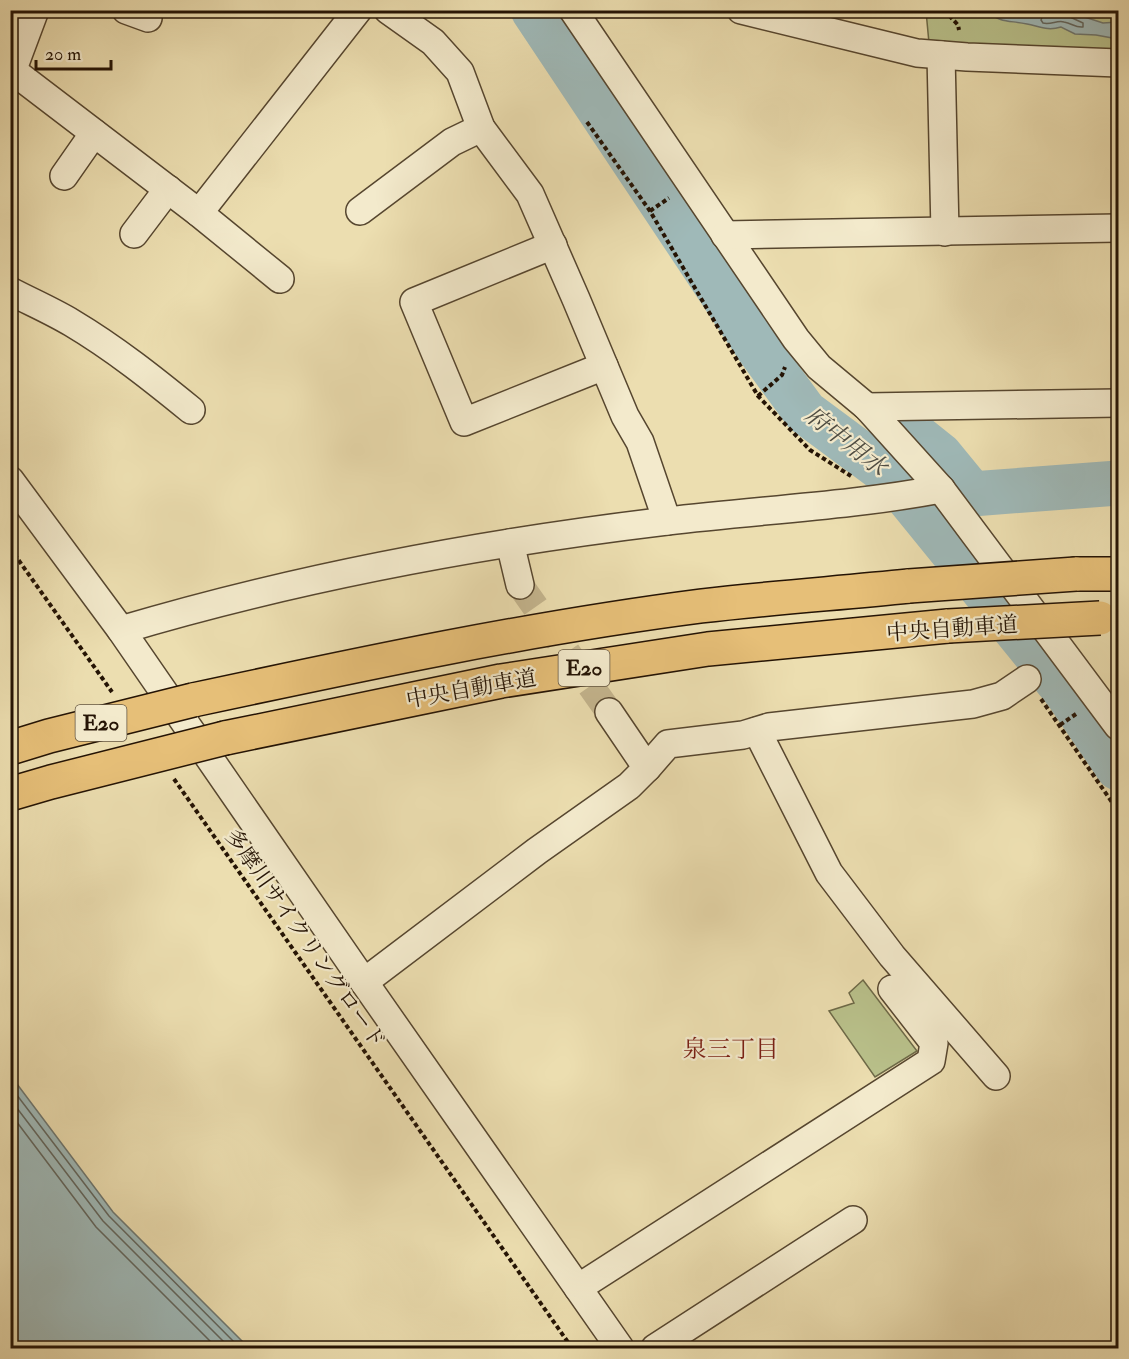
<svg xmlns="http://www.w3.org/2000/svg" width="1129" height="1359" font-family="'IM FELL Double Pica','Noto Serif JP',serif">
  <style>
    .green { fill: #b9c18b; stroke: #6e6a48; stroke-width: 1.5 }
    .water { fill: #9fb9b8; stroke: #6e7770; stroke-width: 1.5 }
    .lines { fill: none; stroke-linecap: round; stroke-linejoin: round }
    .shore { stroke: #62665e; stroke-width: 1.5 }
    .river { stroke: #9fb9b8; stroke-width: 45 }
    .minor-tunnel { stroke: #c4b58e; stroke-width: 27; stroke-dasharray: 27 14; stroke-linecap: butt }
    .minor-casing { stroke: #56462f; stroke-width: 30 }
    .highway-casing { stroke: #241304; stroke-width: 36 }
    .path { stroke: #241304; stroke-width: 4; stroke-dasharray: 4.5 3; stroke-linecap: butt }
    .minor { stroke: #f3eacc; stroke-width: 27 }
    .highway { stroke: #e6bf78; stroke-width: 33 }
    .highway-bridge-casing { stroke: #241304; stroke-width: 36; stroke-linecap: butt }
    .highway-bridge { stroke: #e6bf78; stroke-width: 33 }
    .labels { text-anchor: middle; stroke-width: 4.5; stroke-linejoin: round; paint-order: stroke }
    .shield { fill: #f3eacc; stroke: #625440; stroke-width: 1.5 }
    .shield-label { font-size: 21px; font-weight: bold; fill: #241304 }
    .street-label { font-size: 22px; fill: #241304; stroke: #f3eacc }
    .water-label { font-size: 24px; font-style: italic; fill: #4f4d43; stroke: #f3eacc }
    .neighbourhood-label { font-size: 24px; fill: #7a1f14; stroke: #f3eacc }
  </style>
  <rect width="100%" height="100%" fill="#ecdeb0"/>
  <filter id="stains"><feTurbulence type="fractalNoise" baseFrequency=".00333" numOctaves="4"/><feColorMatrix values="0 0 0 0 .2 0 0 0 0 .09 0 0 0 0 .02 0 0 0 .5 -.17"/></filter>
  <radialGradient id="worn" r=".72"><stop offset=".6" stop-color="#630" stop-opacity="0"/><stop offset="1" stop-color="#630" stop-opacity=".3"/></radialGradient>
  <g class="green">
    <polygon points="926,11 1118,11 1118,52 929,43"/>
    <polygon points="863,980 917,1051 875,1077 829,1011 854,1003 849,993"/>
  </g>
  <g class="water">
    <path d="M 986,11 L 998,11 L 1010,17 L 1025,17 L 1047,11 L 1066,11 L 1103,23 L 1118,22 L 1118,39 L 1096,35 L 1075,34 L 1061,27 C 1048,31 1041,27 1027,24 C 1010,20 1002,24 986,11 Z"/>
    <polygon points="11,1076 113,1212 249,1348 11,1348"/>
  </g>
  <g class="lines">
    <g class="shore">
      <path d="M 1045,10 L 1041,20 L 1043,23 C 1051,25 1057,20 1064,22 C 1072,23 1075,28 1083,27 L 1083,23 L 1070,17 L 1068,10"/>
      <polyline points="10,1086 109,1216 240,1348"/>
      <polyline points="10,1099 103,1221 230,1348"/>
      <polyline points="10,1113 96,1227 217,1348"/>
    </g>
    <g class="river">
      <polyline points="533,10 758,348 805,412 890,475 1067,693 1118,768"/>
      <polyline points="910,431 940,455 972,494 1118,483"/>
    </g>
    <polyline class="minor-tunnel" points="520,585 609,712"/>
    <g class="minor-casing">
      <g id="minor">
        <polyline points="126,10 148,18"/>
        <polyline points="388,10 433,42 460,72 481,128 530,194 576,299 625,416 640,442 667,521"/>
        <polyline points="573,10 796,339 819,367 867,407 941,489 1118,726"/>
        <polyline points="741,10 917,53 967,57 1118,63"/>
        <polyline points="941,55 945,232"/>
        <polyline points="13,71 199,213 280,279"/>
        <polyline points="10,77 35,10"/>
        <polyline points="64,176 94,133"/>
        <polyline points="360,211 452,142 481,128"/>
        <polyline points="199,213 358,10"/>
        <polyline points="134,234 168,189"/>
        <polyline points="725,235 1118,228"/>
        <polyline points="553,245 414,302 464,422 604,366"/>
        <path d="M 10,291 C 31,302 52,311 72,323 C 114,348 153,379 191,410"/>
        <polyline points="867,407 1118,403"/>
        <polyline points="10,480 121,630 364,982 620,1348"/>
        <polyline points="510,543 520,585"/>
        <path d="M 121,630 C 299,577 483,543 667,521 C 758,510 851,506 941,489"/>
        <polyline points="757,731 829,873 892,956 996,1076"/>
        <polyline points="647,768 668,744 743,735 769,727 973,704 1002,696 1027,679"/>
        <polyline points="364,982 537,851 629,786 647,768 609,712"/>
        <polyline points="578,1288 931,1061 934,1043 892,989"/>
        <polyline points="655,1348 853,1220"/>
      </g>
    </g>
    <g class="highway-casing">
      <g id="highway">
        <polyline points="1076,574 1118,574"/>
        <path d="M 193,700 C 361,664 530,628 701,606 C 770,598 840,593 909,586"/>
        <polyline points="225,738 501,681 708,649 948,626"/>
      </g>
    </g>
    <g class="path">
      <polyline points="944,10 958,25 959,30"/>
      <polyline points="587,122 650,211 758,396 810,450 851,476"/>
      <polyline points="650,211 669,198"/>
      <polyline points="758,396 782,375 785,367"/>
      <polyline points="10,548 112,692"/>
      <polyline points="1041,699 1118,811"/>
      <polyline points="1060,725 1076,714"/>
      <polyline points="174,779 572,1348"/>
    </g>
    <use href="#minor" class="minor"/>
    <use href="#highway" class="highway"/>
    <g class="highway-bridge-casing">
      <g id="highway-bridge">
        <polyline points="909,586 1076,574"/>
        <polyline points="948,626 1100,618"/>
        <polyline points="10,748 49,736 193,700"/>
        <polyline points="10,794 51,782 225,738"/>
      </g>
    </g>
    <use href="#highway-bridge" class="highway-bridge"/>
  </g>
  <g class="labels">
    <g class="shield">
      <rect x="558.5" y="650" width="51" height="36" rx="4.5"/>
      <rect x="75.5" y="705" width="51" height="36" rx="4.5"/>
    </g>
    <g class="shield-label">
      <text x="584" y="675">E20</text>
      <text x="101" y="730">E20</text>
    </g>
    <g class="street-label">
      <text transform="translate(952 628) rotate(-4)" y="8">中央自動車道</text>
      <text transform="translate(471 688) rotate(-10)" y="8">中央自動車道</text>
      <text transform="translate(306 938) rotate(55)" y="8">多摩川サイクリングロード</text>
    </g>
    <g class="water-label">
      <text transform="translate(846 441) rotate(38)" y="8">府中用水</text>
    </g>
    <g class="neighbourhood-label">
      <text x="731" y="1057">泉三丁目</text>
    </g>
  </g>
  <rect width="1129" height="1359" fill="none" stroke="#ecdeb0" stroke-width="36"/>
  <rect x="12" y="12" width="1105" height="1335" fill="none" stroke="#241304" stroke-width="3"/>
  <rect x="18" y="18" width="1093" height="1323" fill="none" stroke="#241304" stroke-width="1.5"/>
  <path d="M36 60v9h75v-9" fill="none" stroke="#241304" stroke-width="3"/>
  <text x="45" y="60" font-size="18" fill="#241304" stroke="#f3eacc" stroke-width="4.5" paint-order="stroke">20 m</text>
  <rect width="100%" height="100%" filter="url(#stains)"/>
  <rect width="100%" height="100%" fill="url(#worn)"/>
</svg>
